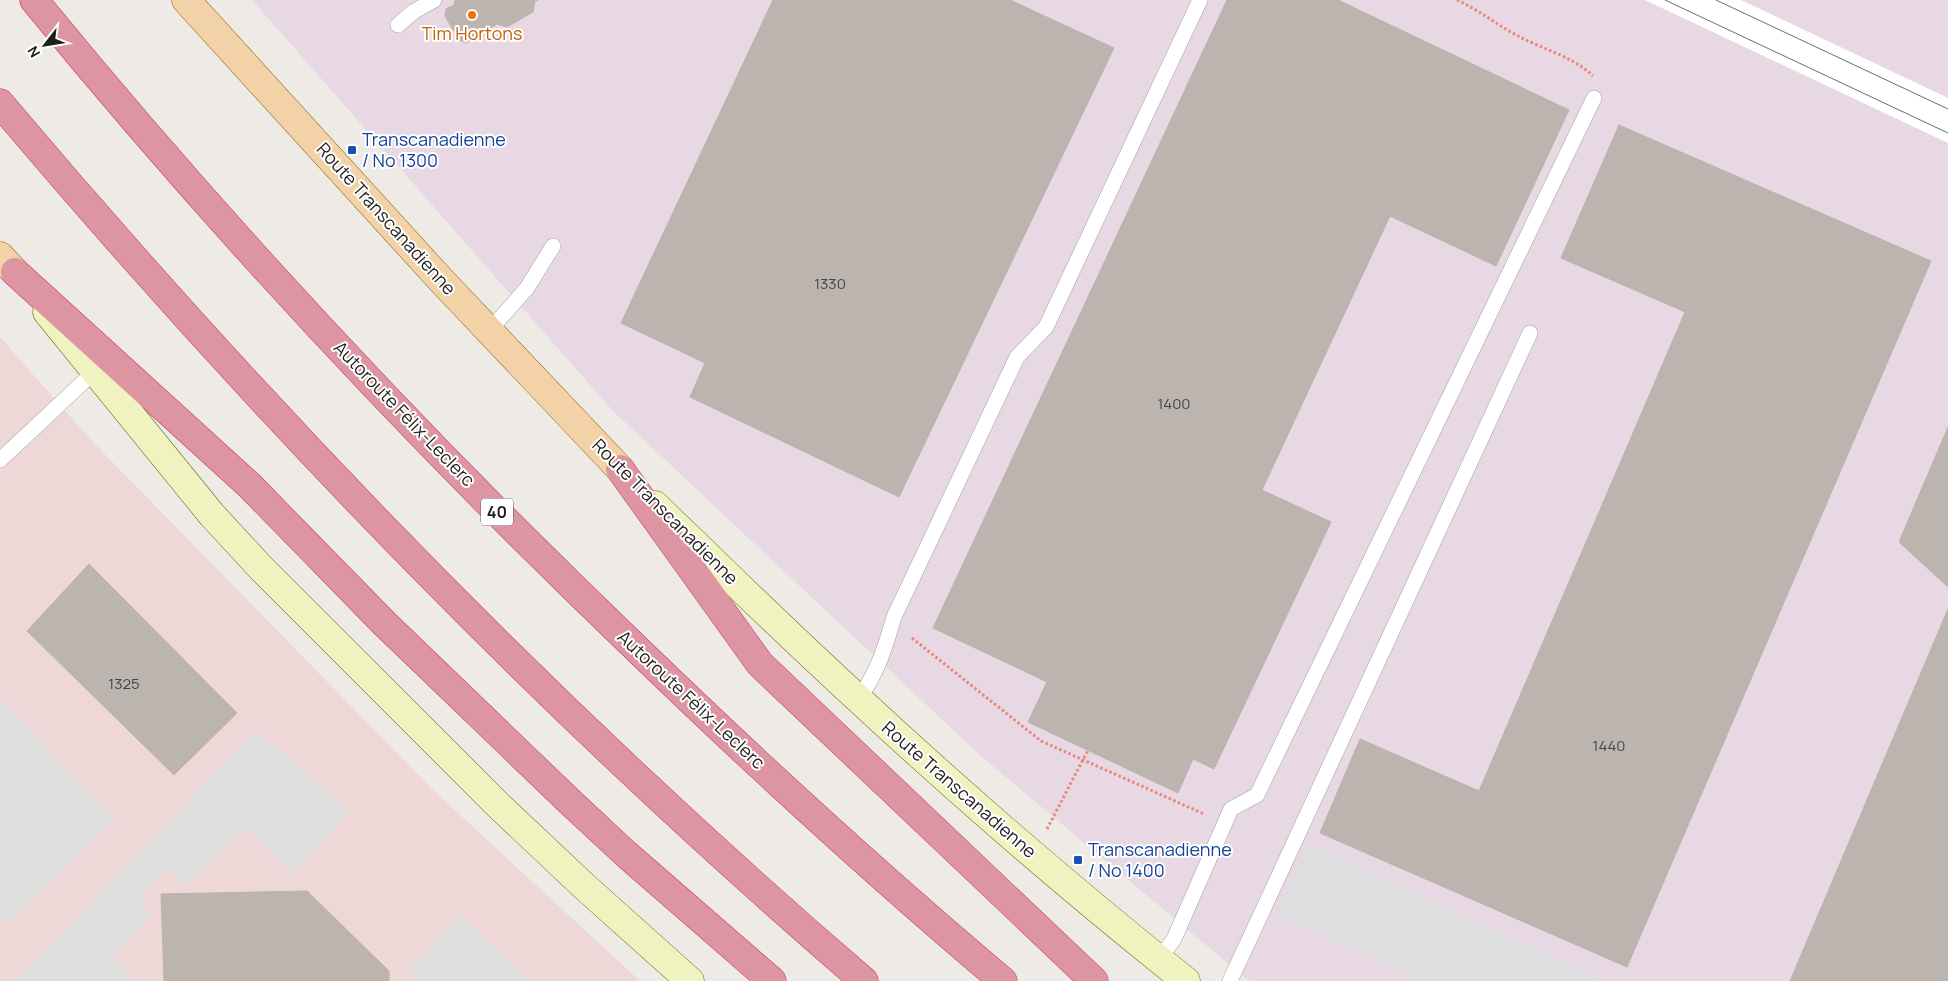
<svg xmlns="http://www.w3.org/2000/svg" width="1948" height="981" font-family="Manrope,sans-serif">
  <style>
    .commercial { fill: #edd8d7 }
    .industrial { fill: #e7d8e4 }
    .parking { fill: #dedede }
    .pier { fill: #fff }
    .building { fill: #bbb4af; stroke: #beb3a9 }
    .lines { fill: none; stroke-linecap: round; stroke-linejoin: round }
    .service-casing { stroke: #a2a2a2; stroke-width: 16 }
    .secondary-casing { stroke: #616b10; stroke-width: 29 }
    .primary-casing { stroke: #8a620f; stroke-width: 29 }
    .motorway-casing { stroke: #c93667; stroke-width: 29 }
    .path { stroke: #ec8679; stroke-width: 3; stroke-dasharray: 2.5 2.5; stroke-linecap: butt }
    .service { stroke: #fff; stroke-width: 15 }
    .secondary { stroke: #f0f3bf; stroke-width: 28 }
    .primary { stroke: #f2d2a6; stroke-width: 28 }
    .motorway { stroke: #de95a2; stroke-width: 28 }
    .tram { stroke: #6c6c6c; stroke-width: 1 }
    .food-dot { fill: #e8710a; stroke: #fff; stroke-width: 2 }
    .transit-dot { fill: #1a4fb4; stroke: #fff; stroke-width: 2 }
    .labels { text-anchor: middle; stroke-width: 4; stroke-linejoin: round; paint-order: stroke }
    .number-label { font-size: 15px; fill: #454442 }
    .shield { fill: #fff; stroke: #626262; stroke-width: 1 }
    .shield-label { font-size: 16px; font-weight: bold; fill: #1e1e1e }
    .food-label { font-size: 18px; fill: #c56008; stroke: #fff }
    .transit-label { font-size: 18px; fill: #164399; stroke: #fff; text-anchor: start }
    .street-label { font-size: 18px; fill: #1e1e1e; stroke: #fff }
  </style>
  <rect width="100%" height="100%" fill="#eeebe6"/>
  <polygon class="commercial" points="0,337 91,440 433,790 640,981 0,981"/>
  <polygon class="industrial" points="252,0 1948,0 1948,981 1249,981 983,758 612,410"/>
  <g class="parking">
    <polygon points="0,700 115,818 7,923 0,916"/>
    <polygon points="256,730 348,810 293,875 244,827 186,886 169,867 139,898 151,914 114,956 132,981 17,981"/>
    <polygon points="1309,844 1605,981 1413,981 1414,978 1277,915"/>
    <polygon points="460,916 528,981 420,981 409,970"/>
  </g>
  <polygon class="pier" points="1645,0 1741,0 1948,98 1948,143"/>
  <g class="building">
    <polygon points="455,0 538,0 535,1 533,12 507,27 497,24 466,43 459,40 445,16 446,9 454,5"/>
    <polygon points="773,0 1010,0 1114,48 899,497 690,397 705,363 621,323"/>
    <polygon points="1227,0 1338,0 1569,110 1496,266 1390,216 1262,490 1331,522 1214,769 1193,759 1178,793 1028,722 1047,682 933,628"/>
    <polygon points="1619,125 1931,261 1627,967 1320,833 1360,739 1479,791 1685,312 1561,258"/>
    <polygon points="1948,427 1948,587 1899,542"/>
    <polygon points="89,564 237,713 174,775 27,631"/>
    <polygon points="1948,609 1948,981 1790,981"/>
    <polygon points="307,891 389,971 389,981 164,981 161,894"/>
  </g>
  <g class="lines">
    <g class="service-casing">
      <g id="service">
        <polyline points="398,25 413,12 434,0"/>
        <polyline points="489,331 527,288 553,246"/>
        <polyline points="0,460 95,371"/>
        <path d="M 858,700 C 878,671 884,651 894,617 L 1017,357 L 1046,327 L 1200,0"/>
        <polyline points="1159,959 1174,939 1231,809 1257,795 1594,98"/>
        <polyline points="1230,981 1530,333"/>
      </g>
    </g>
    <g class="secondary-casing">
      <g id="secondary">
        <polyline points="47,312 212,515 262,569 498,805 585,887 690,981"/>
        <path d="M 655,505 C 675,525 697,545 717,565 C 867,711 1022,851 1186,981"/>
      </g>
    </g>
    <g class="primary-casing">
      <g id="primary">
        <polyline points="186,0 440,279 620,469"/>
        <polyline points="0,256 15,272"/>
      </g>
    </g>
    <g class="motorway-casing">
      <g id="motorway">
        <path d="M 34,0 C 221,229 425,446 638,650 C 756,764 877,875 1003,981"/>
        <path d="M 0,103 C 265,417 552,713 864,981"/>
        <polyline points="15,272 249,485 385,624 568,800 626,854 772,981"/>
        <polyline points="620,469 760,664 1094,981"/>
      </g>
    </g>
    <g class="path">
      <path d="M 1457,0 C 1479,10 1497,25 1518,36 C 1542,49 1574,57 1593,76"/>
      <polyline points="912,638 1041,741 1204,814"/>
      <polyline points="1047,829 1088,750"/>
    </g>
    <use href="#service" class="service"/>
    <use href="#secondary" class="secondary"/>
    <use href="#primary" class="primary"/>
    <use href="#motorway" class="motorway"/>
    <g class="tram">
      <polyline points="1665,0 1948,133"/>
      <polyline points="1716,0 1948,109"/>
    </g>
  </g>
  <circle class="food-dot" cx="472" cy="15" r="5"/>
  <g class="transit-dot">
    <rect x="347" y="145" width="10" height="10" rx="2.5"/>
    <rect x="1073" y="855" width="10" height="10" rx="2.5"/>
  </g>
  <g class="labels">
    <g class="number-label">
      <text x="830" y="289">1330</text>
      <text x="1174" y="409">1400</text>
      <text x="124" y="689">1325</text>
      <text x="1609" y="751">1440</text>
    </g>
    <rect class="shield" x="481" y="498.5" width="32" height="27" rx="4"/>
    <g class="shield-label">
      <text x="497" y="518">40</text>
    </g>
    <g class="food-label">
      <text x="472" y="40">Tim Hortons</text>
    </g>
    <g class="transit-label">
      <text x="362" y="146">Transcanadienne<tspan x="362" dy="21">/ No 1300</tspan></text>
      <text x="1088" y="856">Transcanadienne<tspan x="1088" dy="21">/ No 1400</tspan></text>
    </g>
    <g class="street-label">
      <text transform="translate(386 219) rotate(48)" y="6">Route Transcanadienne</text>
      <text transform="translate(404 414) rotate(46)" y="6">Autoroute Félix-Leclerc</text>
      <text transform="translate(665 512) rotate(45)" y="6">Route Transcanadienne</text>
      <text transform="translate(691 700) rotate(43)" y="6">Autoroute Félix-Leclerc</text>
      <text transform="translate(959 790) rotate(41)" y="6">Route Transcanadienne</text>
    </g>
  </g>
  <g transform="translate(45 45) rotate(239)" stroke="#ffffff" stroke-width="4" paint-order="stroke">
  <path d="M0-4L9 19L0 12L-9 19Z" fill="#1e1e1e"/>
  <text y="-8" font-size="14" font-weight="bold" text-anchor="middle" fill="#1e1e1e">N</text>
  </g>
</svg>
